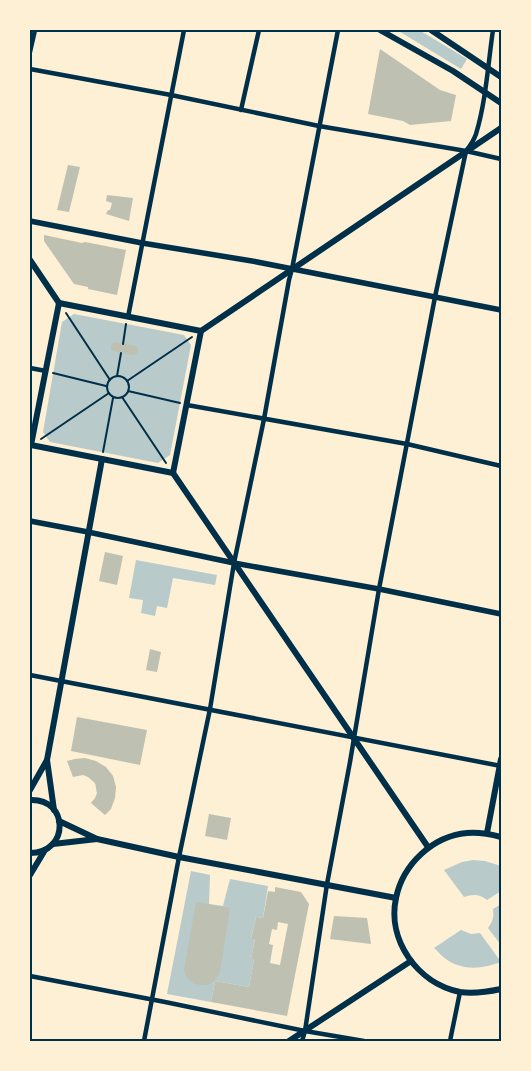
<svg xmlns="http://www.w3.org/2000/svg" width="531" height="1071" font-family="Signika,sans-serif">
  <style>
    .green { fill: #b9caca }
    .building { fill: #bec0b2; fill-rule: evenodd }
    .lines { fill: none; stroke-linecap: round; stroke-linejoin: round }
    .path { stroke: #003049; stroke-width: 2 }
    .minor { stroke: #003049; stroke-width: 4.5 }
    .tertiary { stroke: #003049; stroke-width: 5.5 }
    .secondary { stroke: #003049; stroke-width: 6 }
    .neatline { fill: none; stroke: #003049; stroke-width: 2 }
  </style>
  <rect width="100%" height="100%" fill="#fdf0d5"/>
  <g class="green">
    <polygon points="397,30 419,30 467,59 461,69"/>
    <polygon points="74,314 184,335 191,345 170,455 158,463 50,442 43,432 62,322"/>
    <polygon points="136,560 217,575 215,585 173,578 167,608 157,606 155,616 141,613 143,600 129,598"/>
    <path d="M 473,860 L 485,861 L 501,866 L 501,891 L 487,900 C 480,894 473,894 464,897 L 444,870 L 462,862 Z"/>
    <polygon points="191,871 210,875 209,904 223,906 230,879 268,886 263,918 256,917 251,938 255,939 251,959 254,959 249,987 215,981 211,1002 167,994"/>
    <path d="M 501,904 L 501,945 L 488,928 C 493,921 494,917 493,909 Z"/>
    <path d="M 461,930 L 471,934 L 480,933 L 501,962 C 483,969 462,971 446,959 C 441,956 438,951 434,948 Z"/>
  </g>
  <g class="building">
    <polygon points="380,49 440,90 456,95 451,121 410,125 403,121 368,114"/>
    <polygon points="68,165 80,167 69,212 57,210"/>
    <polygon points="107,195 133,198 129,221 106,214 108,210 110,210 112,203 106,201"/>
    <polygon points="44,235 82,243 85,242 126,250 117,295 88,289 88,287 74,284 44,241"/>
    <polygon points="115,342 136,346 138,348 138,352 136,354 133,355 113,351 111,349 111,346 112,344"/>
    <polygon points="105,552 123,556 117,585 99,581"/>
    <polygon points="150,649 161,652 157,672 146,670"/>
    <polygon points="77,717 147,730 140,765 71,751"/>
    <polygon points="85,758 96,761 106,767 113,776 116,787 115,798 111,809 105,815 91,803 95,798 97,793 95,783 88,777 83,775 73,777 67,761 75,759"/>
    <polygon points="209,814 231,818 227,840 205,836"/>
    <path d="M 275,887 L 301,892 L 309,904 L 287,1016 L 211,1002 L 215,981 L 249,987 L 254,959 L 251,959 L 255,939 L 251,939 L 256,917 L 263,918 L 268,891 L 275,892 ZM 278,922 L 288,924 L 280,965 L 270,963 L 273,945 L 269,944 L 272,929 L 277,930 Z"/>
    <polygon points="196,902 230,908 220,972 217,977 213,982 207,985 201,985 195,984 190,981 186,976 184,970"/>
    <polygon points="334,916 367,918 371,944 330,939"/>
  </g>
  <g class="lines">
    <g class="path">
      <polyline points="66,313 110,380"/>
      <polyline points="123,344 126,324"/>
      <polyline points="53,373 106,386"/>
      <polyline points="117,376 121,353"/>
      <circle cx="118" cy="387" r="11"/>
      <polyline points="127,381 192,337"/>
      <polyline points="128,391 180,403"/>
      <polyline points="122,397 166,463"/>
      <polyline points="41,439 109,393"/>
      <polyline points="103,452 113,398"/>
    </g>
    <g class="minor">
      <polyline points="30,52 35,30"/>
      <polyline points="30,69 171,95 319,126 466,151 501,159"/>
      <polyline points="241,110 259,30"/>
      <polyline points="128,317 184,30"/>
      <polyline points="30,368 46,371"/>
      <polyline points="187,405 407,444 501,466"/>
      <polyline points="30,675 501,766"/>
      <polyline points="30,976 165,1002 305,1031 364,1041"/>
      <polyline points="144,1041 179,857 210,709 234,563 264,419 289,280 292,269 338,30"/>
      <path d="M 302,1041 L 305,1031 L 327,884 L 350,762 L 379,589 L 435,297 L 466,151 C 470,146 474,140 476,134 C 486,101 488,64 493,30"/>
      <polyline points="450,1041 460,992"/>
    </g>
    <g class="tertiary">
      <polyline points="30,221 142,243 252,261 501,310"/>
      <polyline points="30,521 88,532 234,563 379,589 501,614"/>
    </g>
    <g class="secondary">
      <polyline points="380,30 453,71 501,103"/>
      <polyline points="431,30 501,77"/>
      <polyline points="30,260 59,303"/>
      <polygon points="59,303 201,331 173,473 31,445"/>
      <polyline points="201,331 501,128"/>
      <polyline points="173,473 428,847"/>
      <polyline points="47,760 102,459"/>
      <polyline points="30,790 47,760 54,810"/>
      <path d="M 30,800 C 69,798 70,853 30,853"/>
      <polyline points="487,833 501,759"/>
      <path d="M 501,837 C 490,834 479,832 467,833 C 433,836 403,864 396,898 C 387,940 417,983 460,992 C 474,994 487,992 501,989"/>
      <polyline points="97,839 179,857 396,898"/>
      <polyline points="53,844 97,839 59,821"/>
      <polyline points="30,875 45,850"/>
      <polyline points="289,1041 411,961"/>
    </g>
  </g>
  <rect width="531" height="1071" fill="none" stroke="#fdf0d5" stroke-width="62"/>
  <rect x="31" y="31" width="469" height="1009" class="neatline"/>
</svg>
